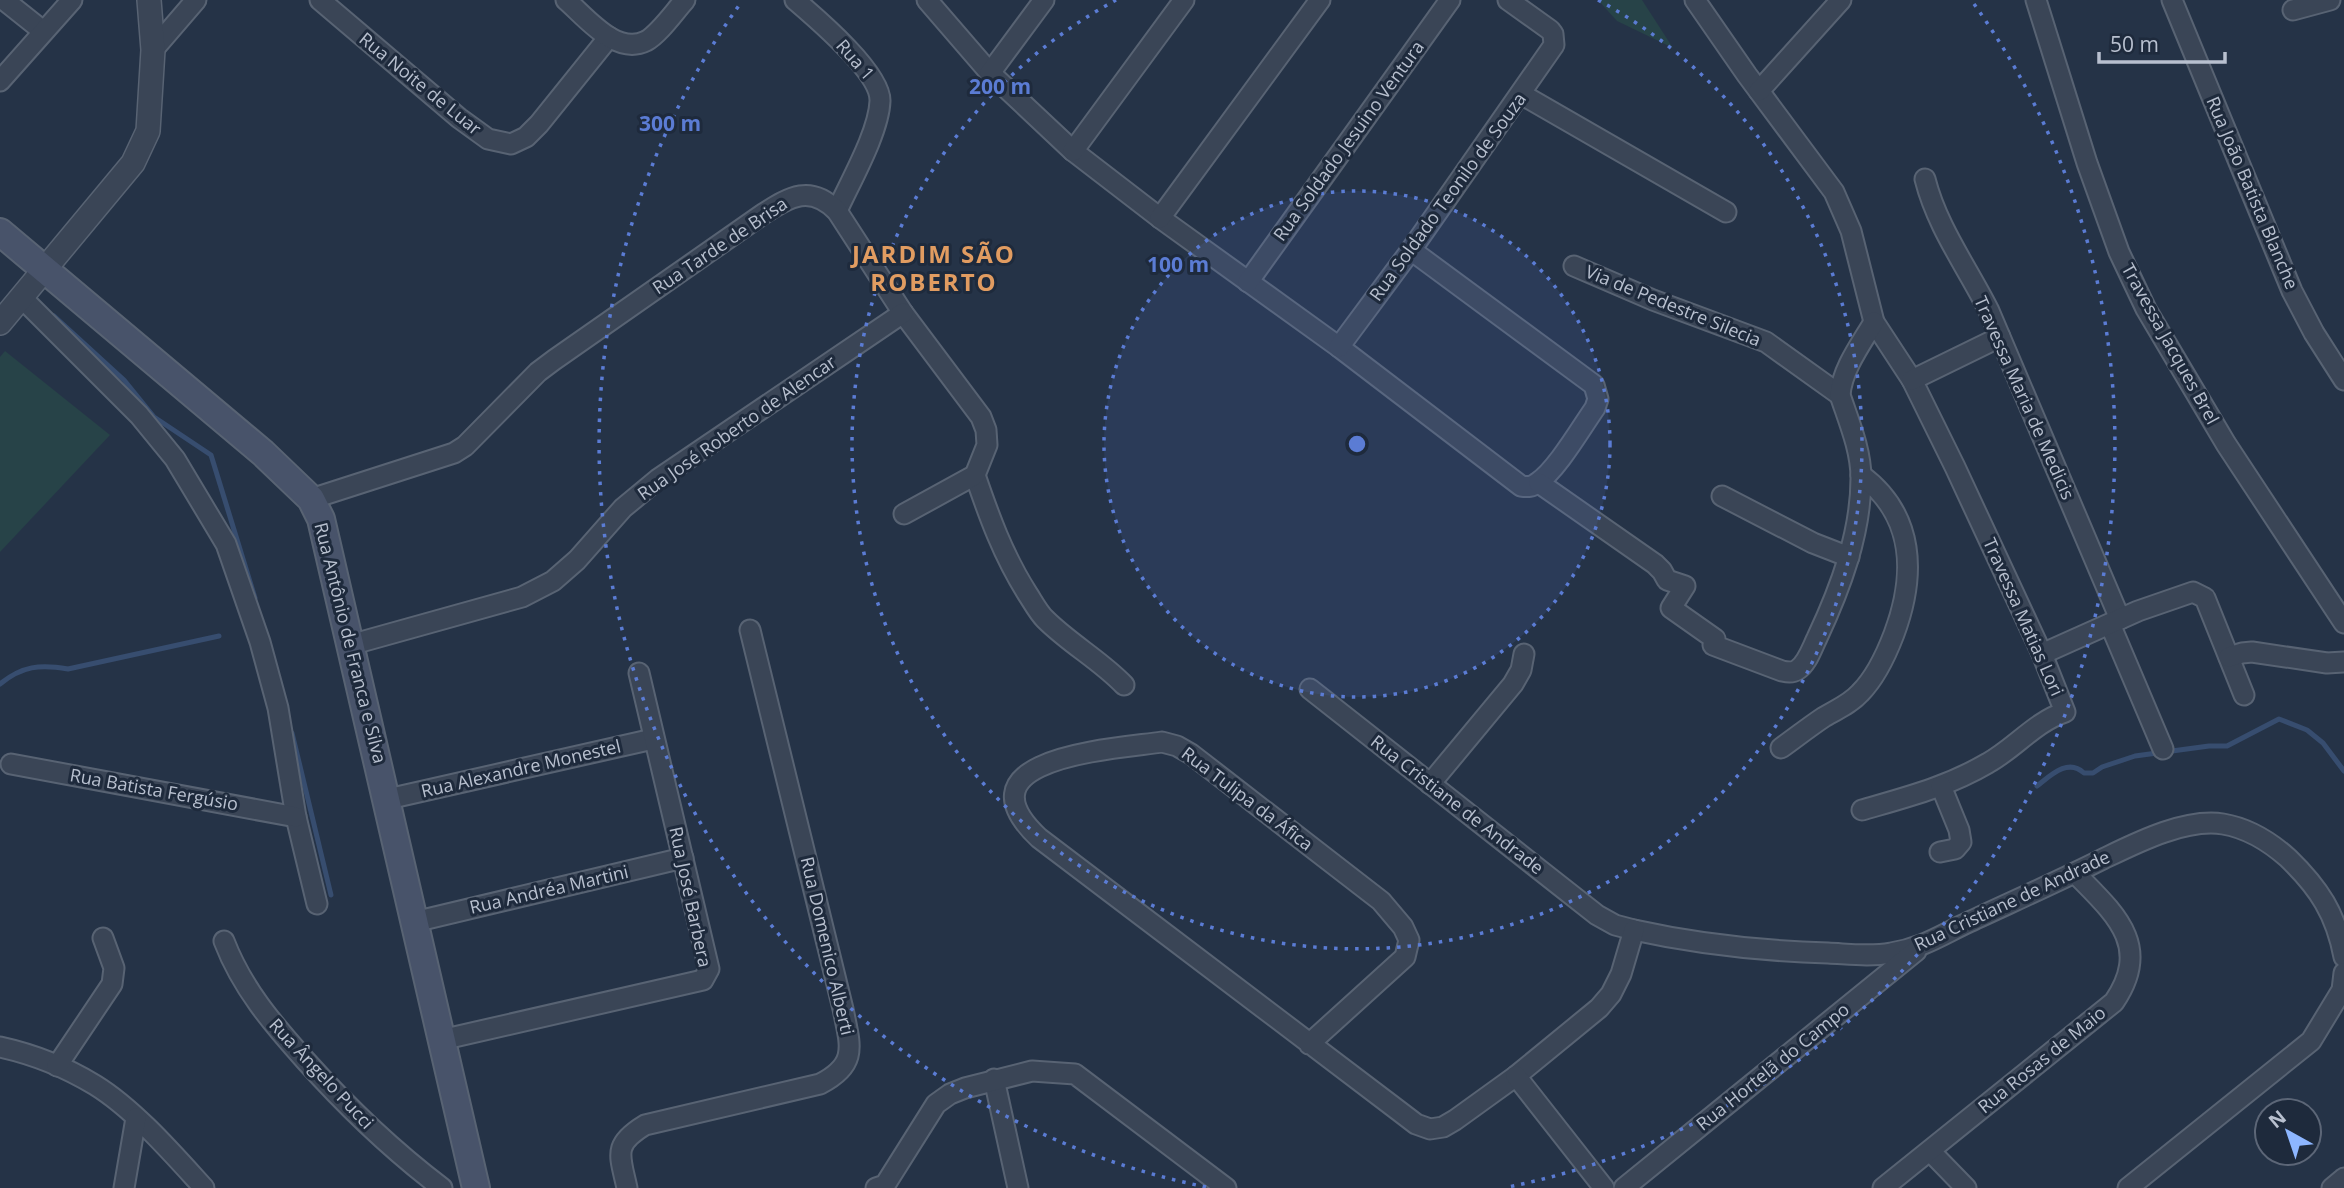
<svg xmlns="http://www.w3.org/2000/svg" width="2344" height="1188" font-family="'Open Sans',sans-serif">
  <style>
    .green { fill: #274348 }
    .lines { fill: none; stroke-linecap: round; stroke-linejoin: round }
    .stream { stroke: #374d6f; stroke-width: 5 }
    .minor-casing { stroke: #586373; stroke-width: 23 }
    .tertiary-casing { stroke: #586373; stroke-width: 26 }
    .secondary-casing { stroke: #586373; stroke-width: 30 }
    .minor { stroke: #3a4556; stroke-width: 19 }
    .tertiary { stroke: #3a4556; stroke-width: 23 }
    .secondary { stroke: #48536a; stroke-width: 26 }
    .ring { fill: none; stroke: #5b7cd4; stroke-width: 3.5; stroke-dasharray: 3.5 7 }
    .labels { text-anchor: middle; stroke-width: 6; stroke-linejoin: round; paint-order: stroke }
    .street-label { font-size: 18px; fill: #b8c0cf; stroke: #1e2a3c }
    .district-label { font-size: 24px; font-weight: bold; letter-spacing: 2px; fill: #e19c61; stroke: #1e2a3c }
    .centre { fill: #5b7cd4; stroke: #1e2a3c; stroke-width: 3.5 }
    .ring-label { font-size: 21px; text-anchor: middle; font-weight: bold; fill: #5b7cd4; stroke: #1e2a3c; stroke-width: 6; stroke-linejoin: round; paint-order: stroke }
  </style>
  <rect width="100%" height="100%" fill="#253347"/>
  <g class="green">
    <polygon points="1598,0 1642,0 1673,48 1617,21"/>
    <polygon points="5,351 110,435 0,552 0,357"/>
  </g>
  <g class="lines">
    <g class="stream">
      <polyline points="54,316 124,380 154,417 211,455 255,598"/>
      <path d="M 0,684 C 22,666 40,664 68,669 L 219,636"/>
      <polyline points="292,733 331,895"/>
      <path d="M 2037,786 C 2051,775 2068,758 2084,773 L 2093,773 L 2102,767 L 2135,756 L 2209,746 L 2227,746 L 2279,719 L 2307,730 L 2323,743 L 2344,771"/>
    </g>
    <g class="minor-casing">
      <g id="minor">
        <polyline points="4,0 43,31"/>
        <polyline points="320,0 459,118 488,139 511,144 526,137 539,124 609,37"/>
        <path d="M 566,0 C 586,17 616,56 646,41 C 659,34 675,11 685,0"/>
        <path d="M 795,0 C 816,18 881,73 880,101 C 879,132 850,182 837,211"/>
        <path d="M 927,0 L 990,73 L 1073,151 L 1160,218 L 1339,347 L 1521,486 C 1528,487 1532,487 1537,483 C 1556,471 1581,428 1595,408 L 1598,399 L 1594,385 L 1411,250"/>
        <path d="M 1695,0 L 1747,75 L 1834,192 L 1851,231 L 1874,322 L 1912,380 L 1955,467 L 2042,654 L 2065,712 C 2035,722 2015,748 1988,763 C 1947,787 1907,797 1862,810"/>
        <polyline points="2036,0 2087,163 2119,252 2146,309 2226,444 2344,623"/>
        <polyline points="2172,0 2292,291 2314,333 2344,380"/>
        <polyline points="2293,10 2330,0"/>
        <polyline points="153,50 196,0"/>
        <polyline points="990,73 1044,0"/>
        <polyline points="0,81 72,0"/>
        <polyline points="1759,91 1841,0"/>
        <polyline points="1521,94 1726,212"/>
        <polyline points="1073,151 1184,0"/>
        <path d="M 1925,179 C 1937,227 1967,267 1989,311 L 2120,619"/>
        <polyline points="1160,218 1320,0"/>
        <polyline points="1574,266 1653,300 1766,342 1840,395"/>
        <polyline points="1248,282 1450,0"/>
        <polyline points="21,297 139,415 175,459 226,544 260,642 278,708 296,817 317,904"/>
        <polyline points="1339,347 1411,250 1554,45 1553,34 1550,30 1508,0"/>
        <polyline points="1912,380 2000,337"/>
        <path d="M 975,475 C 989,516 1003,555 1027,593 C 1033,602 1038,612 1045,619 C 1070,644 1100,660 1124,685"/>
        <path d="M 1539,483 L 1655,564 L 1662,571 L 1667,580 L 1685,586 L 1671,608 L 1715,639 L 1713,645 L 1782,671 C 1787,672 1792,673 1797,670 C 1807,664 1812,648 1817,638 C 1840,589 1861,534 1861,478 C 1861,450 1849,422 1840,395 C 1842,369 1861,344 1874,322"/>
        <polyline points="1722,496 1813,543 1849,557"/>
        <path d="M 311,499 L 454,453 L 465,446 L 538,372 L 554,360 L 763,214 C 790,197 810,184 837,211 L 903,313 L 981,417 L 986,430 L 987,445 L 975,475 L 904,514"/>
        <polyline points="2110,624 2163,749"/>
        <polyline points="350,645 522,597 553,581 577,560 623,508 658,479 903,313"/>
        <polyline points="2042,654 2138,611 2193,592 2205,598 2244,695"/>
        <polyline points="2229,657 2242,653 2252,652 2327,663 2344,662"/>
        <path d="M 1310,689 L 1597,915 L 1615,925 L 1634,930 C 1697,944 1763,951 1828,953 C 1849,954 1870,957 1891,953 C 1923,948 1941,935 1969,922 C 2014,901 2059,881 2103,859 C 2136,843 2185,818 2223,824 C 2247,828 2270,842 2288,858 C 2319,888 2336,914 2344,957"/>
        <path d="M 1781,748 C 1795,738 1809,727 1824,717 C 1837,709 1849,705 1860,693 C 1876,677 1886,655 1894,634 C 1916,575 1915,515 1861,475"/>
        <polyline points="11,764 296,817"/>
        <polyline points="1430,784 1513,684 1521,670 1524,654"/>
        <polyline points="388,799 653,739"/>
        <polyline points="1940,852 1955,849 1961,842 1959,830 1941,786"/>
        <polyline points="414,922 683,858"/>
        <path d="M 224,941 C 242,988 272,1023 305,1060 C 347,1107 392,1150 442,1188"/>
        <polyline points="441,1040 703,980 709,969 639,673"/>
        <path d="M 1309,1044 L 1405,957 L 1409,940 L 1403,927 L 1381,901 L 1191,754 L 1177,746 L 1162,742 C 1116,749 953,757 1039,838 L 1399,1111 L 1416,1124 L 1430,1129 L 1443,1127 L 1455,1120 L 1516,1076 L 1599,1008 L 1611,994 L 1621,974 L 1634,930"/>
        <path d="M 0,1047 C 32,1054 67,1068 95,1085 C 134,1109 173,1154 204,1188"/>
        <polyline points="57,1066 112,984 114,968 103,938"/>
        <polyline points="1516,1076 1604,1188"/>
        <polyline points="994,1079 1018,1188"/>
        <polyline points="1930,1151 1966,1188"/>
        <polyline points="124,1188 136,1118"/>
        <path d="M 627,1188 C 620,1155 612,1145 645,1125 L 820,1084 C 859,1064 850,1045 843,1009 L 750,630"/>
        <polyline points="876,1188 885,1185 936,1104 950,1094 965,1088 1032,1071 1075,1074 1226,1188"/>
        <polyline points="1624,1188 1916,951"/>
        <path d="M 1883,1188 L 2114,1002 C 2153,945 2114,913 2075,873"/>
        <polyline points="2128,1188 2311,1041 2342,990 2344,973"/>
        <polyline points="2332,1188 2344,1178"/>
      </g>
    </g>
    <g class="tertiary-casing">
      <polyline id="tertiary" points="0,323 133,163 148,131 153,50 149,0"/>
    </g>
    <g class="secondary-casing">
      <polyline id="secondary" points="0,232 263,453 311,499 321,519 476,1188"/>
    </g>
    <use href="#minor" class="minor"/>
    <use href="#tertiary" class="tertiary"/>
    <use href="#secondary" class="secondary"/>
  </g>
  <circle cx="1357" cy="444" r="253" fill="#5b7cd4" fill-opacity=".12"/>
  <g class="ring">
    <circle cx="1357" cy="444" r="253"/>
    <path d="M1598 0A505 505 0 1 1 1116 0"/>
    <path d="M1206 1187A758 758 0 0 1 740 4M1974 4A758 758 0 0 1 1508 1187"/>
  </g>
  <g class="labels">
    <g class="street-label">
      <text transform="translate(855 60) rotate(49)" y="6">Rua 1</text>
      <text transform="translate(420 84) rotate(39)" y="6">Rua Noite de Luar</text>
      <text transform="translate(1349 141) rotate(-54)" y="6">Rua Soldado Jesuino Ventura</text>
      <text transform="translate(2252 193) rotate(67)" y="6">Rua João Batista Blanche</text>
      <text transform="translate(1448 197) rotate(-54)" y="6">Rua Soldado Teonilo de Souza</text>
      <text transform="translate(720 246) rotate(-34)" y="6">Rua Tarde de Brisa</text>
      <text transform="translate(1673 306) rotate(22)" y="6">Via de Pedestre Silecia</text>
      <text transform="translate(2170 344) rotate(61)" y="6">Travessa Jacques Brel</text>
      <text transform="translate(2024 398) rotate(66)" y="6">Travessa Maria de Medicis</text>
      <text transform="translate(737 428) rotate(-35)" y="6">Rua José Roberto de Alencar</text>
      <text transform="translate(2023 617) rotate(66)" y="6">Travessa Matias Lori</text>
      <text transform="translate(350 643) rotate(76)" y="6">Rua Antônio de Franca e Silva</text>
      <text transform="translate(521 769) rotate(-13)" y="6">Rua Alexandre Monestel</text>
      <text transform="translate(154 790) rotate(10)" y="6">Rua Batista Fergúsio</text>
      <text transform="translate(1247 799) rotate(37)" y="6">Rua Tulipa da Áfica</text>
      <text transform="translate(1457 805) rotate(38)" y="6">Rua Cristiane de Andrade</text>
      <text transform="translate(549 890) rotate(-13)" y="6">Rua Andréa Martini</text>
      <text transform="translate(690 897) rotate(78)" y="6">Rua José Barbera</text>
      <text transform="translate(2012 901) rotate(-25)" y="6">Rua Cristiane de Andrade</text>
      <text transform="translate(827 946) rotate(77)" y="6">Rua Domenico Alberti</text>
      <text transform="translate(2042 1060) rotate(-39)" y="6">Rua Rosas de Maio</text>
      <text transform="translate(1773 1067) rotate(-39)" y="6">Rua Hortelã do Campo</text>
      <text transform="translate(321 1074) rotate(47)" y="6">Rua Ângelo Pucci</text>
    </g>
    <g class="district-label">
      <text x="934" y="263">JARDIM SÃO<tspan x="934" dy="28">ROBERTO</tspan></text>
    </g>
  </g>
  <circle cx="1357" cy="444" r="10" class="centre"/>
  <g class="ring-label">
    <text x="1000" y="94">200 m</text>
    <text x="670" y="131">300 m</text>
    <text x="1178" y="272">100 m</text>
  </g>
  <g transform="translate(2288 1132) rotate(320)"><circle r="33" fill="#1e2a3c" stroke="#5c6677" stroke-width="2"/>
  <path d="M0-5L12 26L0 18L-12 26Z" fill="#8db6ff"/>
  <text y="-10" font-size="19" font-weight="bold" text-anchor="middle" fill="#b8c0cf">N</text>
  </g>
  <path d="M2099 52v10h126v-10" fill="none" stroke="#b8c0cf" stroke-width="3.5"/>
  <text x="2110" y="52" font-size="21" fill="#b8c0cf" stroke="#1e2a3c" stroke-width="5" paint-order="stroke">50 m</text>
</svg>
